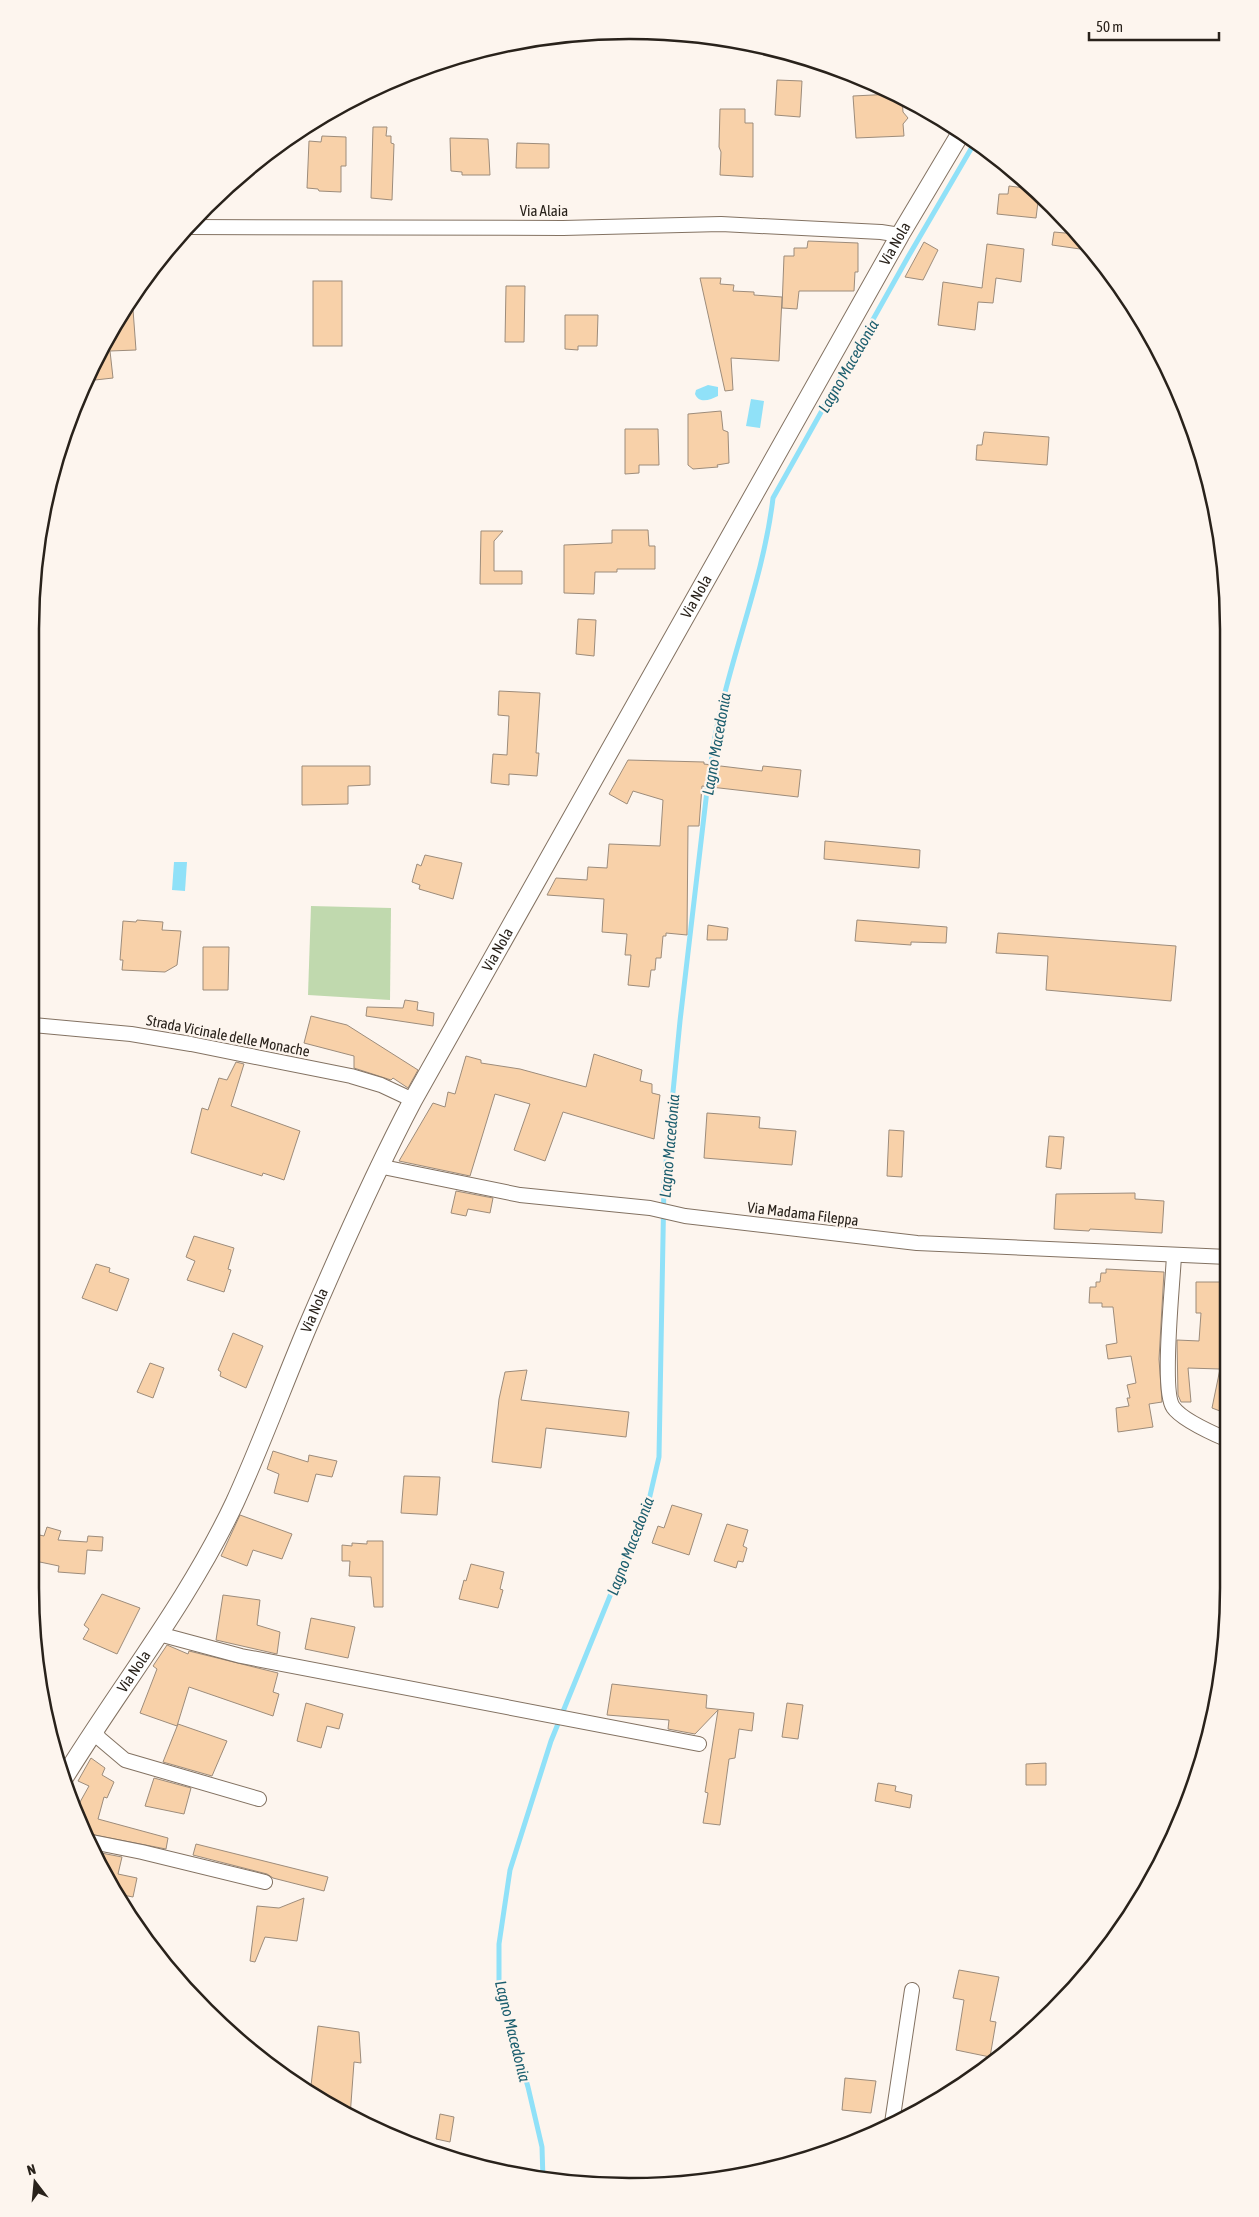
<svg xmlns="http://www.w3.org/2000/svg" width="1259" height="2217" font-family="'Asap Condensed',sans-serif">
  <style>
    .green { fill: #c0d9ae }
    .water { fill: #90e1f8 }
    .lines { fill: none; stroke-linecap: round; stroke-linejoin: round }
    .stream { stroke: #90e1f8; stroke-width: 5 }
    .building { fill: #f8d1a9; stroke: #9d8c7b }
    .minor-casing { stroke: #837262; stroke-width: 16 }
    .tertiary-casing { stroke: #837262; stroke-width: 20 }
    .minor { stroke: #fff; stroke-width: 14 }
    .tertiary { stroke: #fff; stroke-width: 18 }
    .labels { text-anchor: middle; stroke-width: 4.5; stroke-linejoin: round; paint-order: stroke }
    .street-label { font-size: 15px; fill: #29221b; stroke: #fdf5ee }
    .water-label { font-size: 16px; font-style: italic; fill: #1c5e6e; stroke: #fdf5ee }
    .rim { fill: none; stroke: #29221b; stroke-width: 2.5 }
  </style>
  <rect width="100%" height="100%" fill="#fdf5ee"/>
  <polygon class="green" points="311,906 391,908 390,1000 308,995"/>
  <g class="water">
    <path d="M 708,385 L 718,387 L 718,396 C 710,400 699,404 695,394 L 696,390 Z"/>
    <polygon points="751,399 764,401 760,428 746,426"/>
    <polygon points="174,862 187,862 185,891 172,890"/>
  </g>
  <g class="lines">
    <g class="stream">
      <path d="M 710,771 C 720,678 762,591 773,498 L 908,257 L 975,142"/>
      <polyline points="543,2180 542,2147 528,2087 499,1987 499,1944 510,1870 551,1741 649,1500 659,1457 664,1183 680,1021 708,782"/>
    </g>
  </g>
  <g class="building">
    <polygon points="777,80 802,81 800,117 775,115"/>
    <polygon points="893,94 902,99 903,112 908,118 903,124 904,136 856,138 853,96"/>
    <polygon points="720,109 745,109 745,123 753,123 753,177 720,175 721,152 719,147"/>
    <polygon points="373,127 387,127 386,136 391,136 391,143 394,144 392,200 371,198"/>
    <polygon points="322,136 346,137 346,166 341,166 341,192 319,191 318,189 307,188 309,141 321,142"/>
    <polygon points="450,138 488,139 490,175 462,175 462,172 451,171"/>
    <polygon points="517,143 549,144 549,168 516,168"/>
    <polygon points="1009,186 1033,189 1039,194 1036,218 997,214 999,194 1008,194"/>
    <polygon points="1054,232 1076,234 1087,250 1052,245"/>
    <polygon points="808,241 858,243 858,272 855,272 854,291 799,291 797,309 782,308 784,256 794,256 794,248 807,248"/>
    <polygon points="924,242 938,250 923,280 905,277"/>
    <polygon points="987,244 1024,249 1021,282 996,278 993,303 978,302 975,330 938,325 943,282 982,288"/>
    <polygon points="700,278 721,278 720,284 734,285 733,291 754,292 754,295 782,297 779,361 731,358 733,390 725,391"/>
    <rect x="313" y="281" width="29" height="65"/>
    <polygon points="506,286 525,286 524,342 505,342"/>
    <polygon points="132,296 136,350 110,351 113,378 95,380 94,371"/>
    <polygon points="565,315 598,315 597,346 578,346 578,350 565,349"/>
    <polygon points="721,411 723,430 728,432 729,463 717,465 718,467 693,469 688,465 688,414"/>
    <polygon points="625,429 658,429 659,465 639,465 639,473 625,474"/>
    <polygon points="984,432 1049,437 1047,465 976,460 977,445 982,445"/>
    <polygon points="612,530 648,530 649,546 655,546 655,569 617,569 617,572 595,572 594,594 564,593 564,545 612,543"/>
    <polygon points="481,531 503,531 494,541 494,571 522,571 522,584 480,584"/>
    <polygon points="578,619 596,620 594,656 576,654"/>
    <polygon points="499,691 540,693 536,753 539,753 537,776 509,774 509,785 491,783 493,754 507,755 509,716 498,715"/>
    <polygon points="628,760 704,762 704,764 762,771 763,766 801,770 798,797 702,786 699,826 688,826 687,935 666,933 666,936 663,936 661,958 656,958 655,970 651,970 649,987 628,985 631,955 625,955 627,934 602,932 604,899 547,895 556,878 587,880 588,867 607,868 609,844 660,846 663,800 633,791 627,804 609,794"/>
    <polygon points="302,766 370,766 370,785 348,786 348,804 302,805"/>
    <polygon points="825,841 920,850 919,868 824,859"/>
    <polygon points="425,855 462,863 453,899 419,889 420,885 412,882 417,864 421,866"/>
    <polygon points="137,920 163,922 162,930 181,931 177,965 165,972 122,970 123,960 120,960 123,921 136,922"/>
    <polygon points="857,920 947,927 946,943 911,942 911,945 855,941"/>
    <polygon points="708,925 728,928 727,940 707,940"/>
    <polygon points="998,933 1176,946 1171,1001 1046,990 1048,956 996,953"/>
    <polygon points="203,947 229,947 228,990 203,990"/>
    <polygon points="405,1000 418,1002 417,1010 434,1013 433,1026 366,1016 367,1007 403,1008"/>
    <polygon points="311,1016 347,1025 418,1070 408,1088 393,1078 391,1080 354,1068 354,1056 304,1043"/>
    <polygon points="594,1054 642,1070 640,1081 652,1084 652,1093 660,1095 654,1139 563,1112 545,1161 514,1150 530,1104 495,1094 470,1176 399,1161 433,1103 445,1107 448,1092 455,1094 466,1056 481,1060 481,1063 520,1069 586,1087"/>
    <polygon points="236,1062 244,1064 231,1106 300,1131 284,1180 263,1173 262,1176 191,1153 202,1108 208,1110 219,1078 227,1080"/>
    <polygon points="707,1113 760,1117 759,1128 796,1131 792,1165 704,1158"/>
    <polygon points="889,1130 904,1131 902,1177 887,1176"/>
    <polygon points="1049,1136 1064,1137 1061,1169 1046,1167"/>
    <polygon points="456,1191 493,1198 490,1213 468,1209 466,1216 451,1213"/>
    <polygon points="1135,1193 1135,1199 1164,1201 1162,1233 1090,1229 1089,1231 1054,1229 1056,1194"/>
    <polygon points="194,1236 234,1248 228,1269 231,1270 224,1292 187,1280 195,1261 186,1257"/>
    <polygon points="96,1264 110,1268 109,1272 129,1279 117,1311 82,1298"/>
    <polygon points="1106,1269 1164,1272 1159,1359 1162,1402 1149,1404 1153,1427 1118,1432 1116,1408 1129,1406 1127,1398 1130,1398 1127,1385 1136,1383 1131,1356 1108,1359 1106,1345 1117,1343 1113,1307 1102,1307 1102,1303 1089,1303 1090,1287 1096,1287 1096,1282 1100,1282 1101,1273 1106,1273"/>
    <polygon points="1196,1282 1228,1282 1225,1355 1228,1355 1228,1414 1212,1408 1220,1369 1188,1368 1191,1402 1181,1402 1178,1395 1177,1340 1199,1341 1201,1313 1196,1313"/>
    <polygon points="233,1333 263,1346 246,1388 220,1376 221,1372 218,1370"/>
    <polygon points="150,1363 164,1368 153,1398 137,1392"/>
    <polygon points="527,1370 521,1400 629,1412 626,1437 546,1428 541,1468 492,1462 499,1399 505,1372"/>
    <polygon points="273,1451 308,1462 309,1455 337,1461 332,1477 316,1474 308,1502 274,1493 279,1474 267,1469"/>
    <polygon points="404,1476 440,1477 437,1515 401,1513"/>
    <polygon points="672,1505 702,1514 689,1555 652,1543 658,1526 664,1528"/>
    <polygon points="240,1515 292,1534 282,1559 253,1550 247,1566 221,1556"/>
    <polygon points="727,1524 748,1530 743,1546 747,1548 743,1562 738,1561 736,1568 714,1561"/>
    <polygon points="47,1527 61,1531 58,1540 87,1542 88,1536 103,1537 102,1551 87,1550 85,1574 58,1572 59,1566 35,1561 35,1534 44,1536"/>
    <polygon points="367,1541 383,1541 383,1607 374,1607 371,1577 349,1576 350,1561 342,1561 342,1545 352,1546 352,1543 367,1544"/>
    <polygon points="471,1564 504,1572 500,1589 503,1590 498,1608 459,1599 464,1580 466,1581"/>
    <polygon points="102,1594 140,1608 117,1654 83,1639 89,1629 84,1625"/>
    <polygon points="223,1595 260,1600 257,1625 280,1632 277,1654 216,1640"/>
    <polygon points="311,1618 355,1627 348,1658 305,1649"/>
    <polygon points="167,1645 188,1654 189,1651 278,1673 273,1692 279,1694 273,1716 189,1687 177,1726 140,1713 157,1669 153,1666"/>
    <polygon points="612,1684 707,1695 706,1708 754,1713 752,1731 739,1729 735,1758 729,1759 720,1825 703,1823 708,1793 705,1792 718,1710 695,1734 668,1729 669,1720 607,1715"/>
    <polygon points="306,1703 343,1714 339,1729 327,1726 321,1748 297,1741"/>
    <polygon points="787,1703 803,1705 798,1739 782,1737"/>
    <polygon points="178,1724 227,1741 212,1776 163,1762"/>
    <polygon points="91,1758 105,1768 102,1775 114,1782 107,1798 104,1797 98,1819 168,1838 166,1849 84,1833 75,1811 89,1786 78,1781"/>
    <polygon points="1046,1763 1046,1785 1026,1785 1026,1764"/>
    <polygon points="154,1778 191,1788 184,1814 145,1806"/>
    <polygon points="878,1783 896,1786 895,1791 912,1795 910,1808 875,1801"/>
    <polygon points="196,1844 328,1877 324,1891 273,1878 267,1874 193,1855"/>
    <polygon points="96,1852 122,1857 118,1874 137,1878 133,1897 118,1894 95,1857"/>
    <polygon points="304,1898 297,1941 265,1937 255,1962 250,1961 257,1906 279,1908"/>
    <polygon points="959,1970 999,1977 990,2021 996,2022 990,2057 956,2050 964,2000 953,1998"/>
    <polygon points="318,2026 359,2032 361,2063 354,2062 350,2117 310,2094"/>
    <polygon points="845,2078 876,2081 871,2113 842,2110"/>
    <polygon points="440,2114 454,2117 450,2142 436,2139"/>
  </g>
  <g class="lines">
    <g class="minor-casing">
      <g id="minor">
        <polyline points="188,227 563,228 721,224 881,232 900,235"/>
        <polyline points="33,1025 131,1034 191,1044 351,1076 381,1085 413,1100"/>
        <polyline points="378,1166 520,1195 650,1208 685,1216 917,1243 1228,1257"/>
        <path d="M 1174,1255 C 1173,1282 1161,1390 1173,1407 C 1181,1419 1214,1434 1228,1440"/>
        <polyline points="159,1634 241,1656 699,1744"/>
        <polyline points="94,1729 99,1738 125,1760 259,1799"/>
        <polyline points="87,1841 142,1852 265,1882"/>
        <polyline points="892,2123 912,1990"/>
      </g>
    </g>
    <g class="tertiary-casing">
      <g id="tertiary">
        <path id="s1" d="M 62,1781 C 119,1688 188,1602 235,1502 C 261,1445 283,1385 307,1328 C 340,1251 374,1174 413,1100 L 900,235 L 962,131"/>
      </g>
    </g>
    <use href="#minor" class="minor"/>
    <use href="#tertiary" class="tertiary"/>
  </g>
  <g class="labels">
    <g class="street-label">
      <text x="544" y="216">Via Alaia</text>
      <text dy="5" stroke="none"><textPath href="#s1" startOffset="1751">Via Nola</textPath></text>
      <text dy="5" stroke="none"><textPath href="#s1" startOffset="1346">Via Nola</textPath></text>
      <text dy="5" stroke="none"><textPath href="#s1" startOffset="941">Via Nola</textPath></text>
      <text transform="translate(228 1036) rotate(11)" y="5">Strada Vicinale delle Monache</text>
      <text transform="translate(803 1214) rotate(7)" y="5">Via Madama Fileppa</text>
      <text dy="5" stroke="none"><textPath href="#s1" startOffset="536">Via Nola</textPath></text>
      <text dy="5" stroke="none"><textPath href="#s1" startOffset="131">Via Nola</textPath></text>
    </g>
    <g class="water-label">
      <text transform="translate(848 366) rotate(-60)" y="6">Lagno Macedonia</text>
      <text transform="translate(716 744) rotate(-80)" y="6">Lagno Macedonia</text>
      <text transform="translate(669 1146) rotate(-85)" y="6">Lagno Macedonia</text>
      <text transform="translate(630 1546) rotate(-69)" y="6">Lagno Macedonia</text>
      <text transform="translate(513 2031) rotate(76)" y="6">Lagno Macedonia</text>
    </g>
  </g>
  <path d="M0 0H1259V2217H0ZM629 39H630A590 590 0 0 1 1220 629V1588A590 590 0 0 1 630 2178H629A590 590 0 0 1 39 1588V629A590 590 0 0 1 629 39Z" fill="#fdf5ee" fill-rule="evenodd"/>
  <path class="rim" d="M629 39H630A590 590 0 0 1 1220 629V1588A590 590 0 0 1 630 2178H629A590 590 0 0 1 39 1588V629A590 590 0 0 1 629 39Z"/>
  <g transform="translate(35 2182) rotate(344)" stroke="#fdf5ee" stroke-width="4" paint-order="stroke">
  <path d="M0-4L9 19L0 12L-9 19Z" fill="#29221b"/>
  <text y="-8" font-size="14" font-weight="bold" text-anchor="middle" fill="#29221b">N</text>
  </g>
  <path d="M1089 32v8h130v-8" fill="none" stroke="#29221b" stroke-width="2.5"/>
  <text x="1096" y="32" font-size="15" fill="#29221b" stroke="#fdf5ee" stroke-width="4" paint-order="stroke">50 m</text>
</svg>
